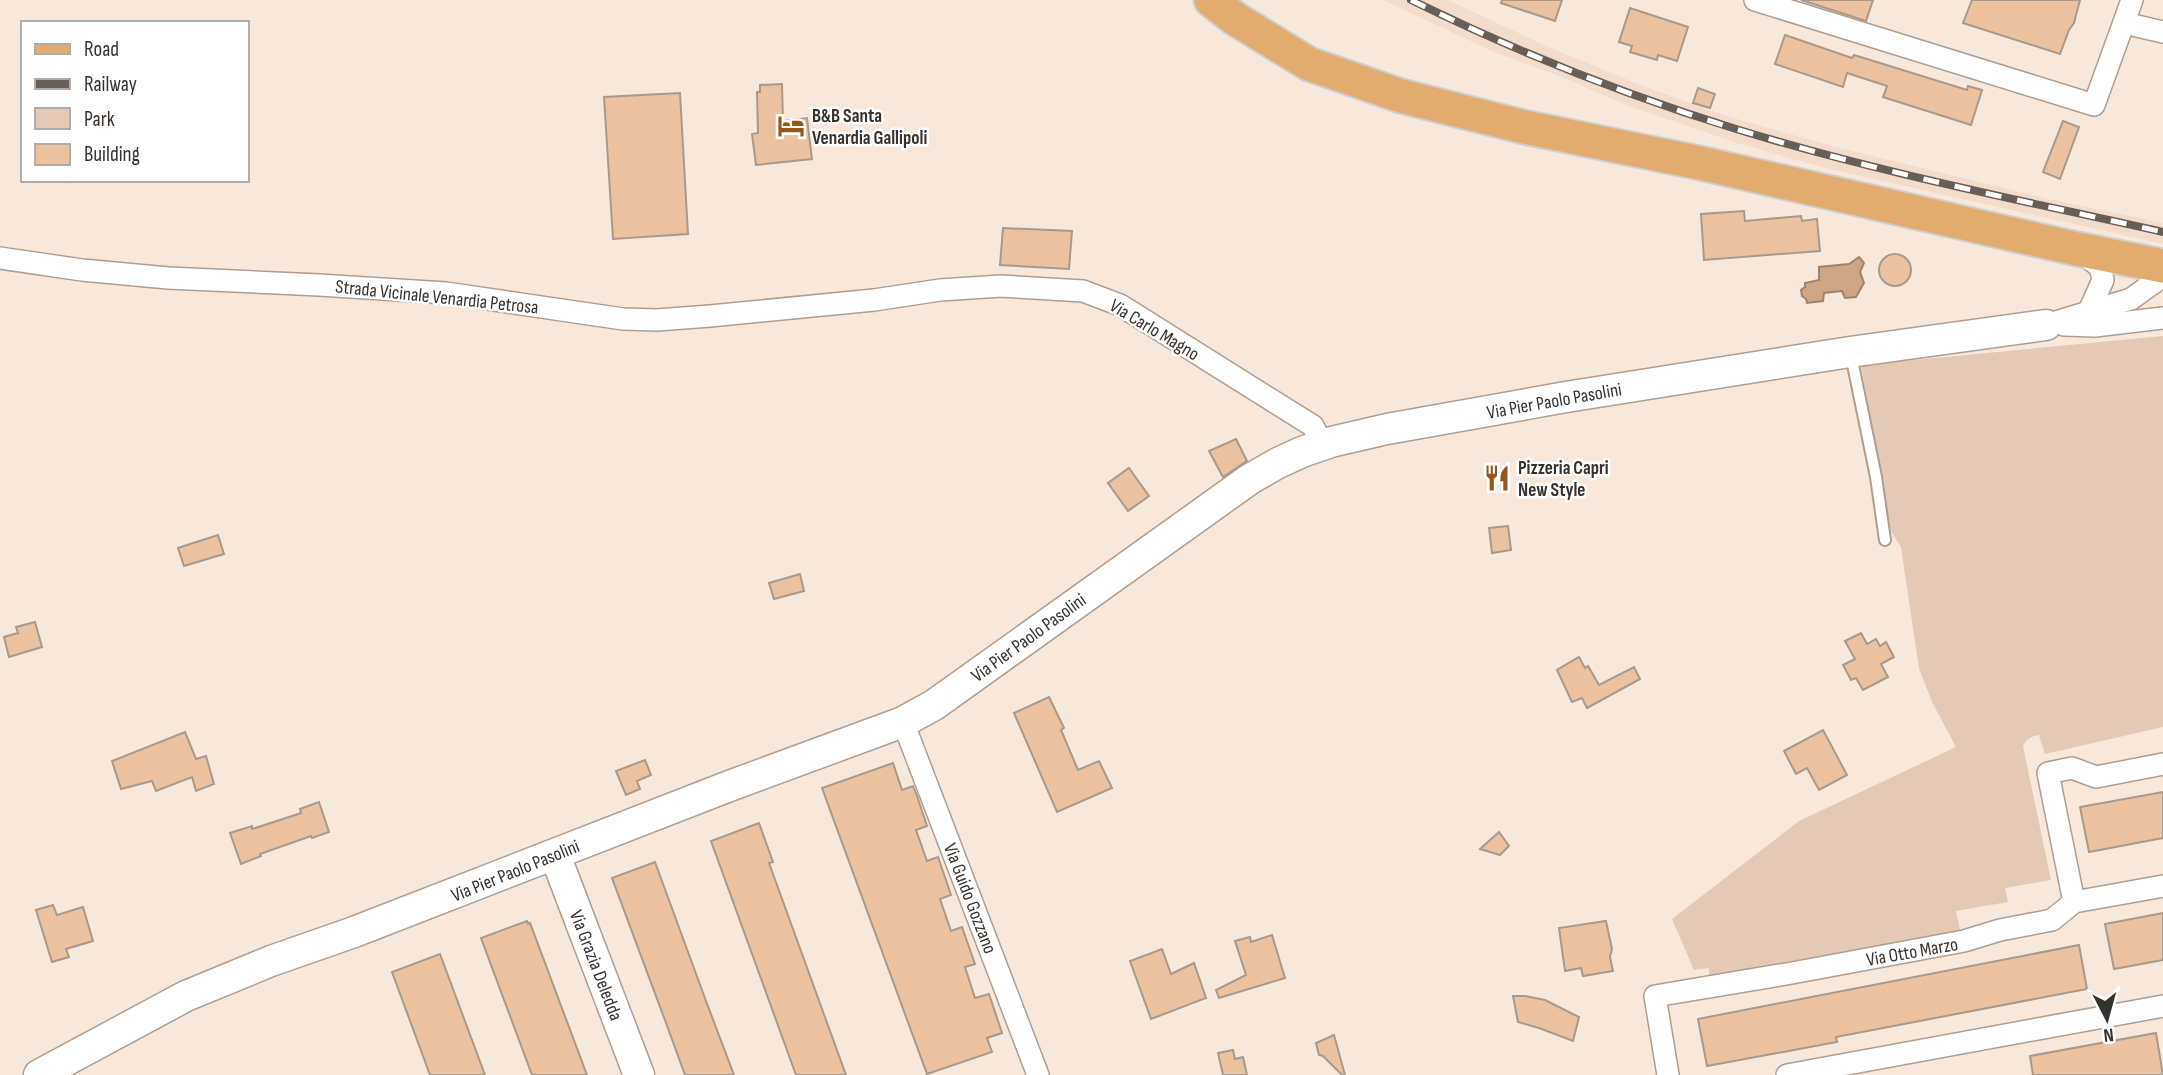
<svg xmlns="http://www.w3.org/2000/svg" width="2163" height="1075" font-family="'Sofia Sans Condensed',sans-serif">
  <style>
    .built { fill: #f3dccb }
    .green { fill: #e4c9b6 }
    .water { fill: #cea585; stroke: #a1826b; stroke-width: 2 }
    .building { fill: #ebc1a0; stroke: #a8998d; stroke-width: 2 }
    .lines { fill: none; stroke-linecap: round; stroke-linejoin: round }
    .lane-casing { stroke: #ae9e92; stroke-width: 14 }
    .street-casing { stroke: #ae9e92; stroke-width: 24 }
    .secondary-casing { stroke: #ae9e92; stroke-width: 33 }
    .primary-casing { stroke: #cfcecd; stroke-width: 37 }
    .lane { stroke: #fff; stroke-width: 10 }
    .street { stroke: #fff; stroke-width: 21 }
    .secondary { stroke: #fff; stroke-width: 30 }
    .primary { stroke: #e2ac6e; stroke-width: 33 }
    .rail-casing { stroke: #675e57; stroke-width: 8 }
    .rail { stroke: #fff; stroke-width: 5; stroke-dasharray: 16; stroke-linecap: butt }
    .labels { text-anchor: middle; stroke-width: 5; stroke-linejoin: round; paint-order: stroke }
    .poi-label { font-size: 19px; font-weight: bold; fill: #38322d; stroke: #fff; text-anchor: start }
    .street-label { font-size: 19px; fill: #38322d; stroke: #fff }
  </style>
  <rect width="100%" height="100%" fill="#f8e8db"/>
  <polygon class="built" points="1383,0 1448,0 1544,45 1633,82 1720,114 1832,146 1922,168 2049,199 2163,223 2163,244 1829,169 1740,144 1628,106 1567,79 1496,53"/>
  <path class="green" d="M 2163,336 L 2163,727 L 2045,754 L 2039,735 C 2030,736 2027,739 2023,746 L 2051,880 L 2005,888 L 2008,902 L 1956,911 L 1961,934 L 1709,979 L 1709,968 L 1694,970 L 1672,919 L 1799,821 L 1956,747 L 1933,704 L 1919,669 L 1901,547 L 1891,531 L 1861,365 Z"/>
  <polygon class="water" points="1859,257 1864,263 1860,272 1864,283 1856,297 1845,298 1842,291 1824,293 1823,301 1807,303 1806,299 1802,296 1801,290 1805,287 1805,283 1819,280 1819,267 1849,264"/>
  <g class="building">
    <polygon points="1502,0 1562,0 1555,21 1501,3"/>
    <polygon points="1801,0 1873,0 1866,21"/>
    <polygon points="1972,0 2080,0 2074,23 2069,30 2060,54 1963,23"/>
    <polygon points="1630,8 1688,27 1677,61 1658,55 1657,60 1630,52 1632,46 1619,42"/>
    <polygon points="1785,35 1852,58 1854,55 1967,90 1968,86 1982,90 1971,125 1883,97 1887,86 1847,73 1843,87 1775,64"/>
    <polygon points="782,84 783,121 807,118 812,159 756,165 752,134 758,133 757,92 760,92 760,85"/>
    <polygon points="1698,88 1715,94 1710,108 1693,103"/>
    <polygon points="680,93 688,234 613,239 604,97"/>
    <polygon points="2063,121 2079,127 2060,179 2043,172"/>
    <polygon points="1744,211 1745,221 1801,216 1802,221 1817,219 1820,251 1704,260 1701,214"/>
    <polygon points="1003,228 1072,231 1069,269 1000,265"/>
    <circle cx="1895" cy="270" r="16"/>
    <polygon points="1236,439 1247,461 1223,477 1209,451"/>
    <polygon points="1129,468 1149,496 1128,511 1108,483"/>
    <polygon points="1508,526 1511,550 1492,553 1489,528"/>
    <polygon points="218,535 224,554 184,566 178,548"/>
    <polygon points="800,574 804,591 774,599 769,583"/>
    <polygon points="35,622 42,647 9,657 4,637 18,633 16,627"/>
    <polygon points="1861,633 1867,644 1876,639 1880,646 1886,642 1894,657 1881,664 1888,677 1863,690 1856,678 1851,680 1843,665 1855,659 1845,641"/>
    <polygon points="1579,657 1585,668 1588,666 1599,685 1634,667 1640,679 1587,708 1582,698 1572,702 1557,670"/>
    <polygon points="1049,697 1064,728 1061,730 1078,770 1099,761 1112,788 1057,812 1014,713"/>
    <polygon points="1823,730 1847,775 1819,790 1807,768 1796,774 1784,751"/>
    <polygon points="185,732 196,759 206,756 214,784 196,791 192,777 156,791 152,781 121,789 112,761"/>
    <polygon points="645,760 651,775 637,781 640,789 626,795 616,771"/>
    <polygon points="893,763 902,790 913,786 917,796 927,826 916,830 927,861 938,857 951,895 940,899 951,931 962,927 975,964 965,967 975,998 989,994 1002,1033 987,1038 992,1052 927,1074 822,788"/>
    <polygon points="2163,792 2163,838 2089,852 2080,807"/>
    <polygon points="319,802 329,832 312,838 311,836 260,854 261,856 241,864 230,833 252,826 252,829 283,819 301,813 300,809"/>
    <polygon points="759,823 773,862 769,863 846,1075 796,1075 711,841"/>
    <polygon points="1499,832 1509,846 1500,855 1480,849"/>
    <polygon points="655,862 706,1001 734,1075 685,1075 666,1023 612,878"/>
    <polygon points="53,905 57,915 83,907 93,941 66,949 69,957 52,962 36,910"/>
    <polygon points="2163,913 2163,960 2114,969 2105,924"/>
    <polygon points="527,921 528,924 530,923 587,1075 532,1075 481,938"/>
    <polygon points="1606,921 1612,949 1610,957 1613,971 1583,976 1581,968 1565,971 1559,928"/>
    <polygon points="1272,935 1285,978 1219,998 1216,990 1246,975 1235,941 1250,937 1251,942"/>
    <polygon points="2079,945 2087,989 1836,1037 1837,1042 1707,1066 1698,1019"/>
    <polygon points="1162,949 1171,974 1194,963 1206,998 1151,1019 1130,961"/>
    <polygon points="440,954 485,1075 430,1075 392,972"/>
    <polygon points="1513,996 1525,996 1545,1000 1579,1017 1573,1041 1539,1028 1518,1022"/>
    <polygon points="2156,1033 2163,1075 2033,1075 2030,1056"/>
    <polygon points="1334,1035 1345,1075 1342,1075 1323,1056 1319,1055 1316,1043"/>
    <polygon points="1233,1050 1235,1059 1243,1057 1247,1075 1223,1075 1218,1053"/>
  </g>
  <g class="lines">
    <g class="lane-casing">
      <polyline id="lane" points="1851,355 1876,477 1885,540"/>
    </g>
    <g class="street-casing">
      <g id="street">
        <polyline points="1755,0 2094,105 2132,0"/>
        <polyline points="2124,23 2163,32"/>
        <polyline points="2082,253 2100,267 2103,280 2089,311"/>
        <polyline points="0,258 82,270 168,278 319,285 446,293 623,319 657,320 710,316 874,300 940,290 1001,286 1083,291 1120,305 1313,426 1318,436 1320,446"/>
        <polyline points="2046,325 2131,299 2163,276"/>
        <polyline points="2064,325 2095,326 2163,318"/>
        <polyline points="903,722 1038,1075"/>
        <polyline points="2074,902 2048,773 2072,768 2096,777 2163,764"/>
        <polyline points="1668,1075 1655,996 1792,973 1964,941 2000,930 2052,920 2074,902 2163,886"/>
        <polyline points="1787,1075 2163,1006"/>
      </g>
    </g>
    <g class="secondary-casing">
      <g id="secondary">
        <polyline points="555,855 639,1075"/>
        <polyline points="39,1075 186,996 271,961 354,932 732,785 903,722 934,705 1250,479 1278,463 1302,452 1331,442 1387,429 1566,397 1850,352 2046,325"/>
      </g>
    </g>
    <g class="primary-casing">
      <polyline id="primary" points="1211,0 1234,18 1309,64 1401,96 1524,127 1700,163 2077,249 2163,266"/>
    </g>
    <use href="#lane" class="lane"/>
    <use href="#street" class="street"/>
    <use href="#secondary" class="secondary"/>
    <use href="#primary" class="primary"/>
    <g class="rail-casing">
      <path id="rail" d="M 1411,0 C 1515,51 1625,95 1736,129 C 1876,172 2020,200 2163,232"/>
    </g>
    <use href="#rail" class="rail"/>
  </g>
  <defs>
    <g id="hotel-bare" transform="scale(2.1)"><path d="M-6-4.5h1.5V1H6V5H4.5V3h-9V5H-6ZM-4 0a1.8 1.8 0 1 1 3.6 0ZM.5 0V-2.5h3Q6-2.5 6 0Z" fill="#94561b" stroke="#fff" stroke-width="2.5" paint-order="stroke"/></g>
    <g id="restaurant-bare" transform="scale(2.1)"><path d="M-5-6h1v4h1v-4h1v4h1v-4h1v5L-1.5 .5V6h-2V.5L-5-1ZM5-6V6H3V1.5H1.5Q1.5-4 5-6Z" fill="#94561b" stroke="#fff" stroke-width="2.5" paint-order="stroke"/></g>
  </defs>
  <g fill-rule="evenodd">
    <use href="#hotel-bare" x="791" y="126"/>
    <use href="#restaurant-bare" x="1497" y="478"/>
  </g>
  <g class="labels">
    <g class="poi-label">
      <text x="812" y="122">B&amp;B Santa<tspan x="812" dy="22">Venardia Gallipoli</tspan></text>
      <text x="1518" y="474">Pizzeria Capri<tspan x="1518" dy="22">New Style</tspan></text>
    </g>
    <g class="street-label">
      <text transform="translate(437 296) rotate(6)" y="7">Strada Vicinale Venardia Petrosa</text>
      <text transform="translate(1155 329) rotate(31)" y="7">Via Carlo Magno</text>
      <text transform="translate(1554 400) rotate(-10)" y="7">Via Pier Paolo Pasolini</text>
      <text transform="translate(1028 637) rotate(-36)" y="7">Via Pier Paolo Pasolini</text>
      <text transform="translate(515 870) rotate(-22)" y="7">Via Pier Paolo Pasolini</text>
      <text transform="translate(971 898) rotate(69)" y="7">Via Guido Gozzano</text>
      <text transform="translate(1912 951) rotate(-10)" y="7">Via Otto Marzo</text>
      <text transform="translate(597 965) rotate(69)" y="7">Via Grazia Deledda</text>
    </g>
  </g>
  <rect x="21" y="21" width="228" height="161" fill="#ffffff" stroke="#afadab" stroke-width="2"/>
  <rect x="35" y="44" width="35" height="10" fill="#e2ac6e" stroke="#afadab" stroke-width="2"/>
  <text x="84" y="56" font-size="21" fill="#38322d">Road</text>
  <rect x="35" y="79" width="35" height="10" fill="#675e57" stroke="#afadab" stroke-width="2"/>
  <text x="84" y="91" font-size="21" fill="#38322d">Railway</text>
  <rect x="35" y="108" width="35" height="21" fill="#e4c9b6" stroke="#afadab" stroke-width="2"/>
  <text x="84" y="126" font-size="21" fill="#38322d">Park</text>
  <rect x="35" y="144" width="35" height="21" fill="#ebc1a0" stroke="#afadab" stroke-width="2"/>
  <text x="84" y="161" font-size="21" fill="#38322d">Building</text>
  <g transform="translate(2107 1019) rotate(174)" stroke="#ffffff" stroke-width="5" paint-order="stroke">
  <path d="M0-5L12 26L0 18L-12 26Z" fill="#38322d"/>
  <text y="-10" font-size="19" font-weight="bold" text-anchor="middle" fill="#38322d">N</text>
  </g>
</svg>
